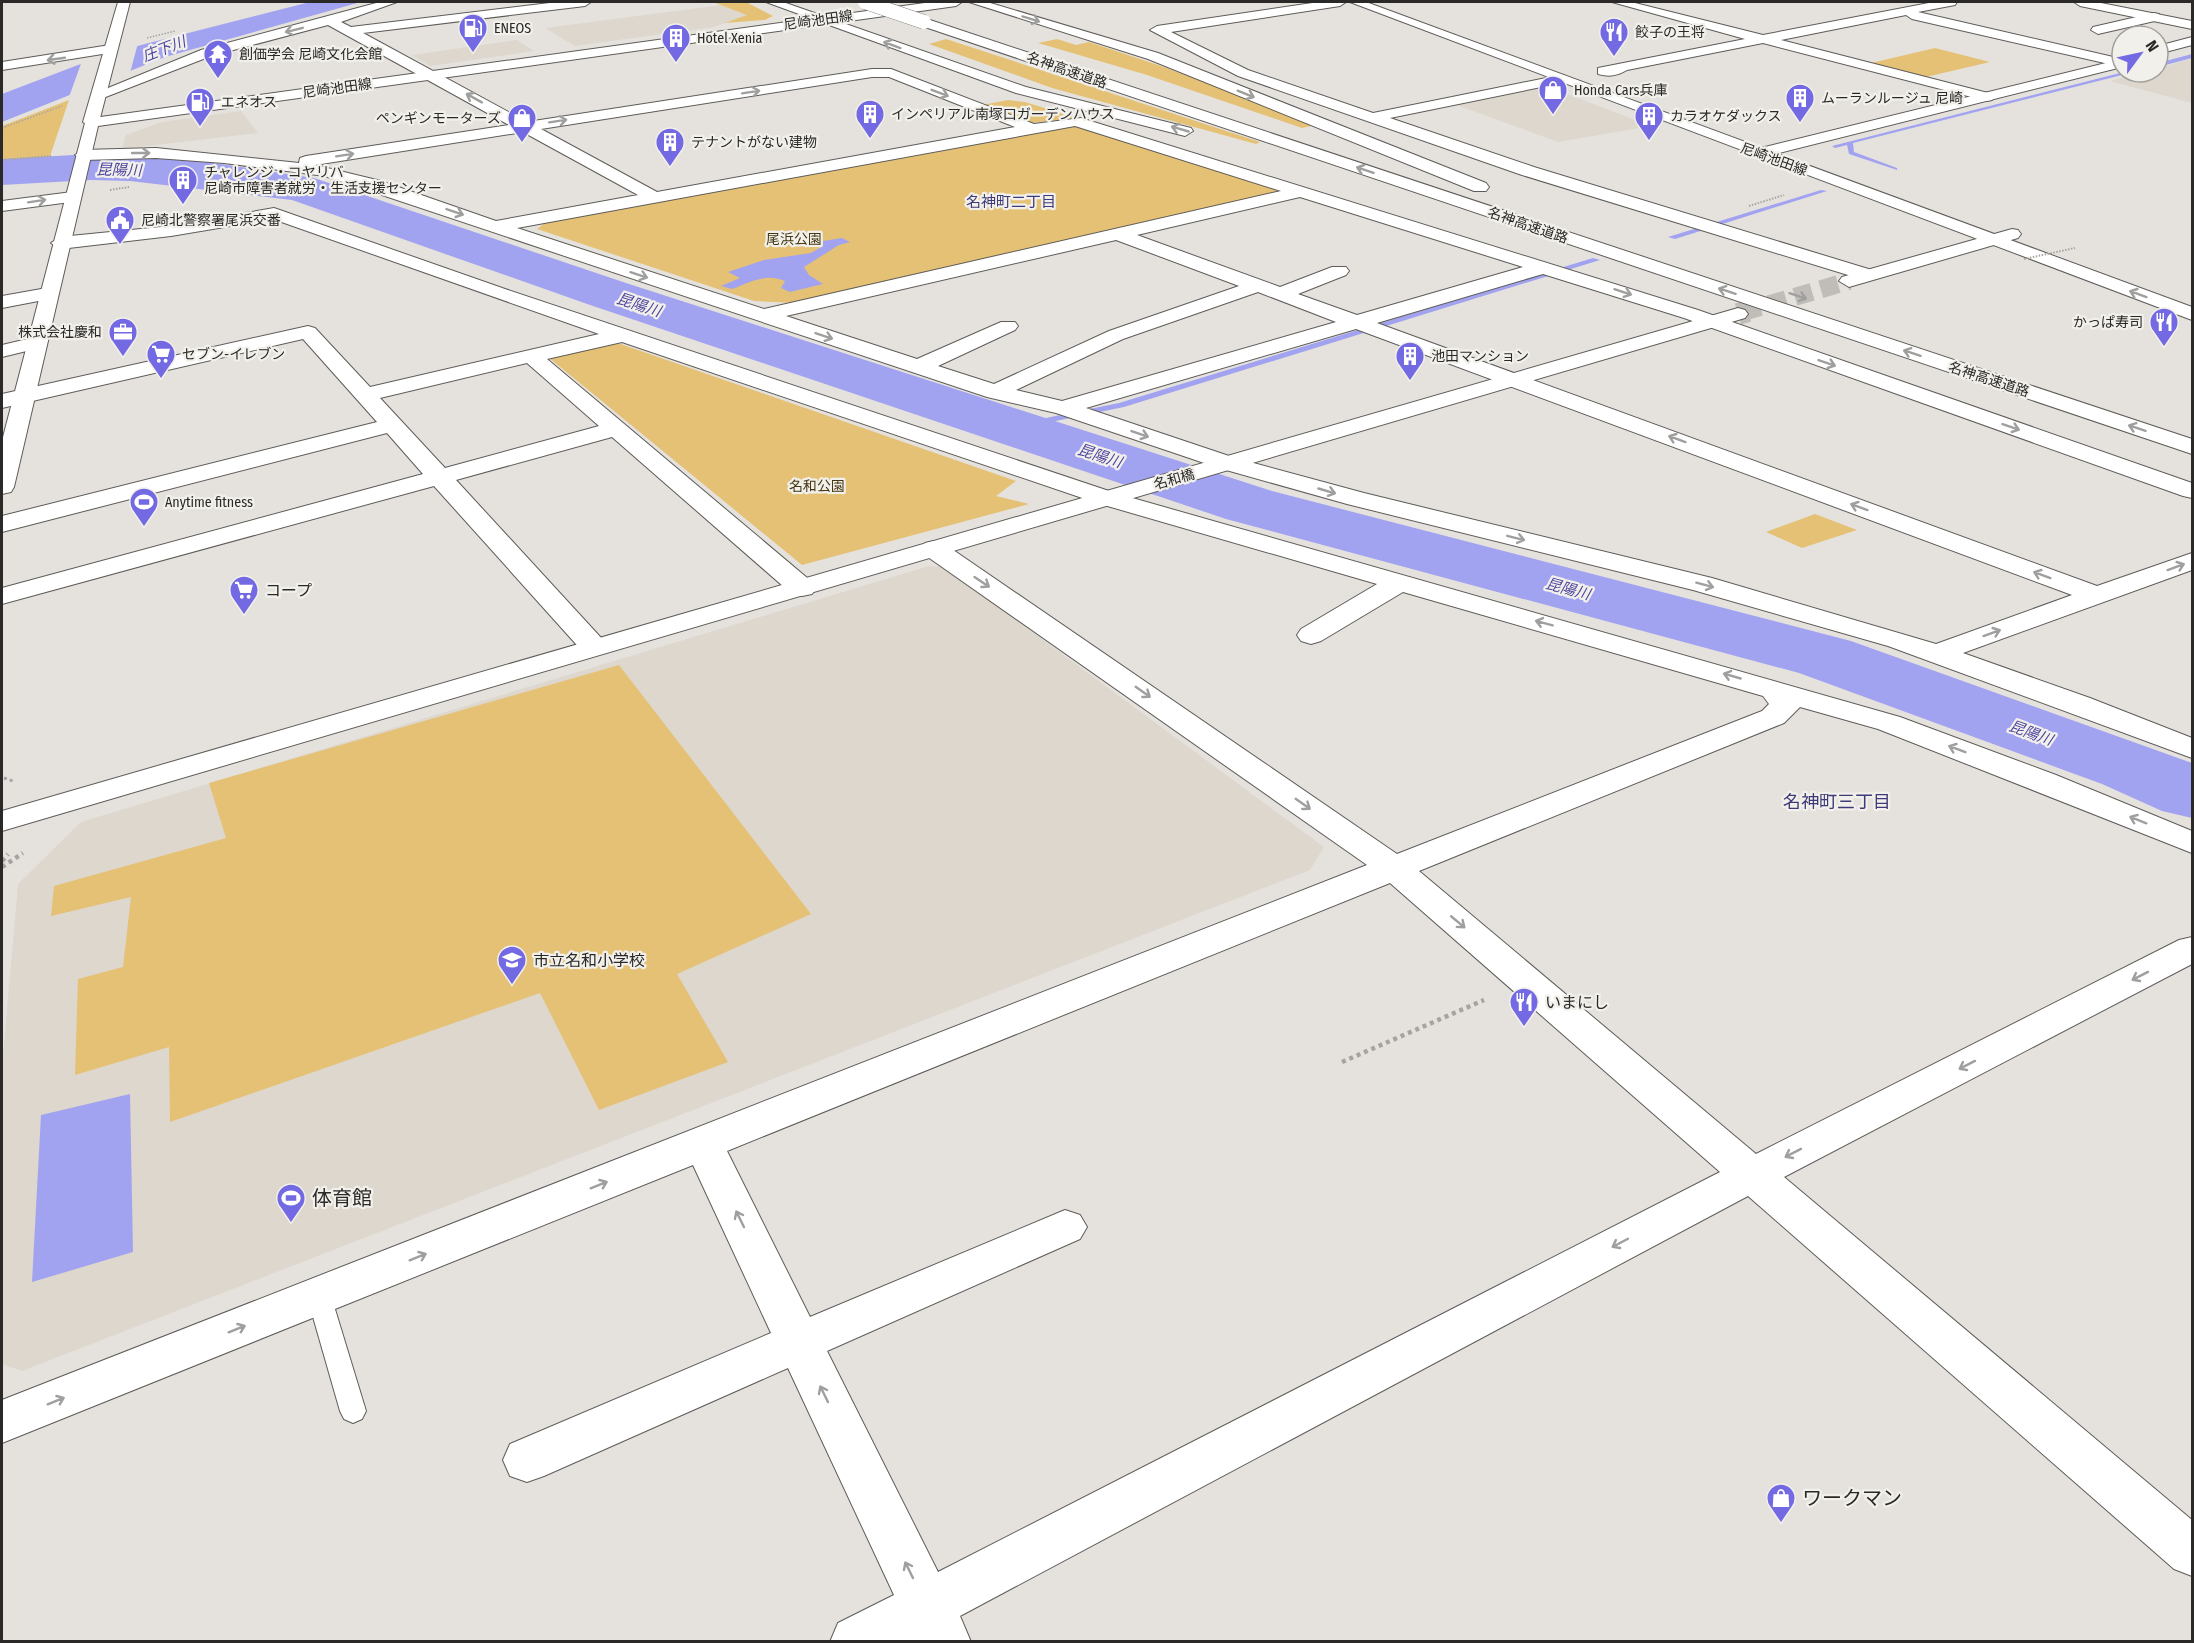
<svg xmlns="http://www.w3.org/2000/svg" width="2194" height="1643" font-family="'Fira Sans Condensed','Noto Sans JP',sans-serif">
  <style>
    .built { fill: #ddd7cd }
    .green { fill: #e5c176 }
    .water { fill: #a2a3f0 }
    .pier { fill: #e5e2de }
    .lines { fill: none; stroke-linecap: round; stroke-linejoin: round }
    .stream { fill: #a2a3f0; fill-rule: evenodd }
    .river { fill: #a2a3f0; fill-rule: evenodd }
    .secondary-tunnel-far1 { stroke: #c0bdb9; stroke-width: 18; stroke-dasharray: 18 9; stroke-linecap: butt }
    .secondary-tunnel { stroke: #c0bdb9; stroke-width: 22; stroke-dasharray: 22 11; stroke-linecap: butt }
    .lane-casing { stroke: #5e5c58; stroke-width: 2 }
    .street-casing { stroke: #5e5c58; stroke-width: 2 }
    .secondary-casing { stroke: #5e5c58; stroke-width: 2 }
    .primary-casing { stroke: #5e5c58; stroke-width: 2 }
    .highway-casing { stroke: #5e5c58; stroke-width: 2 }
    .path-far3 { stroke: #a6a4a0; stroke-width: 1.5; stroke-dasharray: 1.5 1.5; stroke-linecap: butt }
    .path-far2 { stroke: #a6a4a0; stroke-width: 2; stroke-dasharray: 1.5 1.5; stroke-linecap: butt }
    .path-far1 { stroke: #a6a4a0; stroke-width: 3; stroke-dasharray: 3 3; stroke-linecap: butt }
    .path { stroke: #a6a4a0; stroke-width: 4.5; stroke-dasharray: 4 4; stroke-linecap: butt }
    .lane { fill: #fff; fill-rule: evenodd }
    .street { fill: #fff; fill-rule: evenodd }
    .secondary { fill: #fff; fill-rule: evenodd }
    .primary { fill: #fff; fill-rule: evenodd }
    .highway { fill: #fff; fill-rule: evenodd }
    .highway-bridge-casing { stroke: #5e5c58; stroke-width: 15; stroke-linecap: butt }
    .path-bridge { stroke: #a6a4a0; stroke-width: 2; stroke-dasharray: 1.5 1.5; stroke-linecap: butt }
    .highway-bridge { stroke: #fff; stroke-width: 14 }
    .oneway { stroke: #9f9f9e }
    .labels { text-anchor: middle; stroke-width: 4.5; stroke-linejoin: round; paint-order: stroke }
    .far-street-label { font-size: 14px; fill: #2a2927; stroke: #f2f0eb }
    .far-poi-label { font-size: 14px; fill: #2a2927; stroke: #f2f0eb; text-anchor: start }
    .far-park-label { font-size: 14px; fill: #463612; stroke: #f2f0eb }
    .far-water-label { font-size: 15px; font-style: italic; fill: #4d459f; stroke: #f2f0eb }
    .far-neighbourhood-label { font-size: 15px; fill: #3e3a77; stroke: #f2f0eb }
    .poi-label { font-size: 16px; fill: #2a2927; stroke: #f2f0eb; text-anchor: start }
    .neighbourhood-label { font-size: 18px; fill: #3e3a77; stroke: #f2f0eb }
    .near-poi-label { font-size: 20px; fill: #2a2927; stroke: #f2f0eb; text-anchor: start }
  </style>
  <rect width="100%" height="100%" fill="#e5e2de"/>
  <g class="built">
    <polygon points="722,5 748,15 714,27 575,46 545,28"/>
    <polygon points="517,40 534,51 430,66 412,55"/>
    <polygon points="2192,59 2192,103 2110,81 2142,72 2158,72 2158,68"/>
    <polygon points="1546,86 1651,126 1558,142 1454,104"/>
    <polygon points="241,111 258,133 122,149 126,135 162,122"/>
    <polygon points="929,566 944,567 1324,847 1310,870 22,1371 2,1364 2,1067 18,884 81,822"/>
  </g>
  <g class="green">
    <polygon points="713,2 755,2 748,3 773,16 765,20 725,23 747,15"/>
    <polygon points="946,39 1260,142 1256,144 1052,88 929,44"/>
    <polygon points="1057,39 1076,45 1089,42 1164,67 1316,125 1302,128 1147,75 1038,43"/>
    <polygon points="1935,48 1990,62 1926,77 1871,63"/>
    <polygon points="69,100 49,159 2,163 2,126"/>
    <polygon points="1008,100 1025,102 1077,118 1030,123 982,105"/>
    <polygon points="1077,124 1277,188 1274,194 796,303 754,301 537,229 546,222"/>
    <polygon points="615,342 1016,481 996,496 1029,504 802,565 548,357"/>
    <polygon points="1815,514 1857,530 1802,548 1766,532"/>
    <polygon points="619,665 811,914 677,974 728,1062 599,1110 540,993 170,1122 169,1047 75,1075 78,979 123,967 131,897 51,916 54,886 226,838 209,783"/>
  </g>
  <g class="water">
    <polygon points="310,2 361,2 165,57 2,122 2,94 78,65 141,45"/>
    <path d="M 842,238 L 850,242 L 839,245 L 804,267 L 809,275 L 823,284 L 790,292 L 781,288 L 785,281 C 764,273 751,282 732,289 L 721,286 L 740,278 L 728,272 L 764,260 L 811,253 L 823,246 L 823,241 Z"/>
    <polygon points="130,1094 133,1252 32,1282 41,1115"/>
  </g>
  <polygon class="pier" points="138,43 130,73 69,97 82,61"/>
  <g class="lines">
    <g class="stream">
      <polygon points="2192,54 2192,58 2158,67 2158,63"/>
      <polygon points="2124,72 2134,72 1853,143 1854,152 1897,168 1897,170 1849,154 1847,145 1835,148 1832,146"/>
      <polygon points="1821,190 1827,191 1675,239 1668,237"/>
      <polygon points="1593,258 1600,260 1124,407 1051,422 1018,433 1013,430 1046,418 1119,403"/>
    </g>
    <polygon class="river" points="91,154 201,161 314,178 626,283 1272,491 1851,641 2192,763 2192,818 2162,811 2102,784 1799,673 1226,519 590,305 292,200 130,181 91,180 2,185 2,159"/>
    <polyline class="secondary-tunnel-far1" points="1743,312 1849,281"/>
    <polyline class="secondary-tunnel" points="1738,314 1748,311"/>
    <g class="lane-casing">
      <polygon id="lane" points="319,1286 328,1289 331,1296 366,1411 362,1419 353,1423 344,1419 340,1411 307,1296 310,1289"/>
    </g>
    <g class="street-casing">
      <g id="street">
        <path d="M 380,2 L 397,2 L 341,22 L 351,27 L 558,2 L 591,2 L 585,6 L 363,33 L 527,122 L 872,69 L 891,69 L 1034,124 L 1081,118 L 1698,310 L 2192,483 L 2192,498 L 2183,496 L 1684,318 L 1543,274 L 1377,323 L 2097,586 L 2192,553 L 2192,570 L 1963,653 L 2090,698 L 2192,738 L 2192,758 L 1888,646 L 1693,590 L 1347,504 L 1219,468 L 1056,413 L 987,397 L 325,176 L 224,163 L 156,158 L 83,160 L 75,155 L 83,150 L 156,148 L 299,163 L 300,158 L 306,156 L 509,125 L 328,25 L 211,56 L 103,98 L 93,98 L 91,95 L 201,50 ZM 872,77 L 889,77 L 1015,127 L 657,192 L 541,129 ZM 1075,126 L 1281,191 L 764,309 L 517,228 ZM 523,132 L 638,195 L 496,221 L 381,181 L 315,165 ZM 1300,197 L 1523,267 L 1357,315 L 1298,294 L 1346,275 L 1349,271 L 1346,267 L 1332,267 L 1280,287 L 1137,235 ZM 1116,240 L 1239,286 L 1109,331 L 994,384 L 938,366 L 1015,330 L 1018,326 L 1015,322 L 1001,322 L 917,359 L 786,316 ZM 1258,292 L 1336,322 L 1062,401 L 1016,390 L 1123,339 ZM 1356,329 L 2072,595 L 1936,644 L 1712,578 L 1364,493 L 1235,458 L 1086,408 Z"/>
        <polygon points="1319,2 1346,2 1340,6 1171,32 1248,70 1373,113 1561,75 1566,76 1568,79 1566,82 1561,83 1390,118 1534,167 1875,271 1878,275 1868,281 1861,279 1522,175 1238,76 1150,30 1157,26"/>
        <path d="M 1612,2 L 1631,2 L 1763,35 L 1934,2 L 1957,2 L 1955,5 L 1918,12 L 2122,59 L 2122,67 L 1912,19 L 1906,15 L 1781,40 L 1992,94 L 1994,97 L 1992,100 L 1987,101 L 1763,43 L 1627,70 C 1617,76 1609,77 1598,74 L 1598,68 L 1745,39 Z"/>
        <polygon points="2154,13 2159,14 2159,20 2098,34 2091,30 2093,27"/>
        <polygon points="2192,37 2192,45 2158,54 2158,46"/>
        <polygon points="110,45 117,49 115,52 2,70 2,62"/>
        <polygon points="72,192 78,193 81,197 78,201 2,211 2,201"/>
        <path d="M 274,208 L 505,289 L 1115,493 L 1900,717 L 2056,775 L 2192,831 L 2192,853 L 1878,729 L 1800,707 L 1784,723 L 1419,871 L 1756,1154 L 2179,940 L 2192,937 L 2192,964 L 1784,1177 L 2192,1520 L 2192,1576 L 2174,1569 L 1748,1196 L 960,1616 L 971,1642 L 830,1642 L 838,1623 L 894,1595 L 788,1368 L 544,1476 L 527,1482 L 510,1476 L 503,1460 L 510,1444 L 771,1333 L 693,1165 L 2,1443 L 2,1400 L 1367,865 L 925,555 L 921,549 L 925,543 L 934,541 L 943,543 L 1397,854 L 1762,711 L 1769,704 L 1763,696 L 1403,592 L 1321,641 L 1311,644 L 1301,641 L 1297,635 L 1301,629 L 1377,584 L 1097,503 L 622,342 L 547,359 L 812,582 L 816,588 L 812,594 L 802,596 L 792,594 L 612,437 L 456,480 L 604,641 L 608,647 L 604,653 L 594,656 L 584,653 L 434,486 L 2,604 L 2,588 L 423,474 L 387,433 L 2,532 L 2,516 L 377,422 L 303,339 L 2,408 L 2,394 L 308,326 L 315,328 L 370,387 L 599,334 L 273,219 L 171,236 L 60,249 L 51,243 L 60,237 L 171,226 ZM 527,363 L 599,426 L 445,468 L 380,398 ZM 1390,883 L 1720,1172 L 938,1572 L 827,1351 L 1080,1239 L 1087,1227 L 1080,1215 L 1065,1210 L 810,1317 L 727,1151 Z"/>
        <polygon points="47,288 54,290 57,294 54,298 2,308 2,296"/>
        <polygon points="36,337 43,339 47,343 43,347 2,357 2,345"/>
      </g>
    </g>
    <g class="secondary-casing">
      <g id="secondary">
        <polygon points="118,2 130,2 99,122 91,127 83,122"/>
        <polygon points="2074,2 2096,2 2192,21 2192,29 2080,6"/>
        <polygon points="2122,59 2122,67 1759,158 1751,153 1753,150"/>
        <polygon points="2012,229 2018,230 2021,234 2018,238 1849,287 1839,281 1842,277"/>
        <polygon points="1738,308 1745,310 1748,314 1745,318 2,831 2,811"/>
      </g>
    </g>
    <g class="primary-casing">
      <g id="primary">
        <polygon points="932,2 962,2 956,6 98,126 14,487 11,492 2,494 2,441 86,119"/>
        <polygon points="1350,2 1366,2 2192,307 2192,320"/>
      </g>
    </g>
    <g class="highway-casing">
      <g id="highway">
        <polygon points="766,2 783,2 1026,87 1191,128 1193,131 1185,136 1016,93"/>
        <polygon points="969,2 987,2 1158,53 1486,183 1489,187 1486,191 1474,191 1148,59"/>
        <polygon points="924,18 2192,439 2192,454 919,25 919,19"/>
      </g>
    </g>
    <g class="path-far3">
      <polyline points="147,38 175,31"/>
      <polyline points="2,128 62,106"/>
    </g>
    <g class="path-far2">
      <polyline points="2,160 51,156"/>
      <polyline points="110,190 129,187"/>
      <polyline points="1749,206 1784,195"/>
    </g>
    <polyline class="path-far1" points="4,778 13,781"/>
    <g class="path">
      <polyline points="2,861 8,854"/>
      <polyline points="2,867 23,853"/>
      <polyline points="1342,1062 1484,1000"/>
    </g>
    <use href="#lane" class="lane"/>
    <use href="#street" class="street"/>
    <use href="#secondary" class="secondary"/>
    <use href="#primary" class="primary"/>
    <use href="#highway" class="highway"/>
    <g class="highway-bridge-casing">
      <polyline id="highway-bridge" points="865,2 924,22"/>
    </g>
    <polyline class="path-bridge" points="2024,259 2075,248"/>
    <use href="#highway-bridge" class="highway-bridge"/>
  </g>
  <defs><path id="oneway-shaft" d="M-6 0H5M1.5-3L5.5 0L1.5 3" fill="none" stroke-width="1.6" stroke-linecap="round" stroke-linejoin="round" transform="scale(1.5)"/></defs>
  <g class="oneway">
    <use href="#oneway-shaft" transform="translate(1031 19) rotate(17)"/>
    <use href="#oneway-shaft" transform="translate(294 30) rotate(166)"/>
    <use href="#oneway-shaft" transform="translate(892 45) rotate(-160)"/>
    <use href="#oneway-shaft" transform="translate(56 59) rotate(172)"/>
    <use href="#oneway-shaft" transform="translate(751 92) rotate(-9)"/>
    <use href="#oneway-shaft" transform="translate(940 93) rotate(21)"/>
    <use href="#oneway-shaft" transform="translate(1246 94) rotate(22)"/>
    <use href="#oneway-shaft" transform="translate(474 98) rotate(-151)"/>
    <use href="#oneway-shaft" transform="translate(558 121) rotate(-9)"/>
    <use href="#oneway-shaft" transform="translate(1180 129) rotate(-164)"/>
    <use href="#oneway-shaft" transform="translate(141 153)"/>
    <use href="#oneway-shaft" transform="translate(345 155) rotate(-9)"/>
    <use href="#oneway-shaft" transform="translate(1365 170) rotate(-161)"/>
    <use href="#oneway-shaft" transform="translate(37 201) rotate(-9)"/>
    <use href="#oneway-shaft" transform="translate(455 212) rotate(19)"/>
    <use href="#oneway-shaft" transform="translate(639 275) rotate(18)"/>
    <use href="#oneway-shaft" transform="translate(1727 291) rotate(-162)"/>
    <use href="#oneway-shaft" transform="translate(1623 292) rotate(18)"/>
    <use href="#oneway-shaft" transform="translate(2138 294) rotate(-160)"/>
    <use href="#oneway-shaft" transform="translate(1798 296) rotate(18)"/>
    <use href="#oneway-shaft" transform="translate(824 336) rotate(18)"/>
    <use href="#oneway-shaft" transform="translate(1912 353) rotate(-162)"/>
    <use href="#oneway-shaft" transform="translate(1827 363) rotate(19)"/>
    <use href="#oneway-shaft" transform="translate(2011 427) rotate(19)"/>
    <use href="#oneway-shaft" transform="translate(2137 428) rotate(-162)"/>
    <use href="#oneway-shaft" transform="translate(1140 434) rotate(19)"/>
    <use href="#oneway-shaft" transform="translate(1677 439) rotate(-160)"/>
    <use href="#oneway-shaft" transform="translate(1327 491) rotate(16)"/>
    <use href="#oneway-shaft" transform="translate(1859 507) rotate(-160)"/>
    <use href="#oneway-shaft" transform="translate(1516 538) rotate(14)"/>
    <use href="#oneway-shaft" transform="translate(2176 567) rotate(-20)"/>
    <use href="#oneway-shaft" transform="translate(2042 575) rotate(-160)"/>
    <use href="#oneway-shaft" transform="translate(982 582) rotate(34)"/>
    <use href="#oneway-shaft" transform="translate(1705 585) rotate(15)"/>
    <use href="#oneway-shaft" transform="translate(1544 623) rotate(-165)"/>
    <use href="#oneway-shaft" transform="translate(1992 633) rotate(-20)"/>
    <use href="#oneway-shaft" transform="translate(1732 676) rotate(-164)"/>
    <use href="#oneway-shaft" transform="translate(1143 692) rotate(35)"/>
    <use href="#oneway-shaft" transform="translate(1957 749) rotate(-159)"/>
    <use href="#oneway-shaft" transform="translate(1303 804) rotate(35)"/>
    <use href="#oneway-shaft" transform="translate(2138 820) rotate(-158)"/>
    <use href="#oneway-shaft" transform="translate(1458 922) rotate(40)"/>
    <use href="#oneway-shaft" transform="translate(2140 976) rotate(153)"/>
    <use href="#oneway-shaft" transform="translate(1967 1065) rotate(153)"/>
    <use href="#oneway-shaft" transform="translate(1793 1153) rotate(153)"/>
    <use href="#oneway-shaft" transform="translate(599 1185) rotate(-22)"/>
    <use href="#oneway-shaft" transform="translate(740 1219) rotate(-116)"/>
    <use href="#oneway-shaft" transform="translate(1620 1243) rotate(152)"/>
    <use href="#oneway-shaft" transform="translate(418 1257) rotate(-22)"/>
    <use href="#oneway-shaft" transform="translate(237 1329) rotate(-22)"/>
    <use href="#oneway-shaft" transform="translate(824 1394) rotate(-116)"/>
    <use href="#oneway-shaft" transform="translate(56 1401) rotate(-22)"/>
    <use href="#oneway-shaft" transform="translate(909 1570) rotate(-116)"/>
  </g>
  <defs>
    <g id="fuel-pin" transform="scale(1.5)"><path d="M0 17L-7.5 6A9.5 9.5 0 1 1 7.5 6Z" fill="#7369e3" stroke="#f2f0eb"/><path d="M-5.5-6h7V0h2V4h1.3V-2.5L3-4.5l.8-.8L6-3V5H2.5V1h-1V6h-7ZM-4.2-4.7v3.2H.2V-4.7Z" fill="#fff"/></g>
    <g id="restaurant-pin" transform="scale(1.5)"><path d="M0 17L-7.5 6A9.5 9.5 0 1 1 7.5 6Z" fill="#7369e3" stroke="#f2f0eb"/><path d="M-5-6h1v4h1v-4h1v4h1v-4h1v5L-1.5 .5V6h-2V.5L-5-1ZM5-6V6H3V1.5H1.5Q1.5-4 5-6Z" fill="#fff"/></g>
    <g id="building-pin" transform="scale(1.5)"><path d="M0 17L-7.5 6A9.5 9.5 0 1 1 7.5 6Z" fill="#7369e3" stroke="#f2f0eb"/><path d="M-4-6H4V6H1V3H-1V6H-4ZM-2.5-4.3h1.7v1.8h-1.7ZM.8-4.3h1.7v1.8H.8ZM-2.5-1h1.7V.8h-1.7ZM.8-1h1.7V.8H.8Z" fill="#fff"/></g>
    <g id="temple-pin" transform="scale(1.5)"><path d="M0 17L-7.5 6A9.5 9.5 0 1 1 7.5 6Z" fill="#7369e3" stroke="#f2f0eb"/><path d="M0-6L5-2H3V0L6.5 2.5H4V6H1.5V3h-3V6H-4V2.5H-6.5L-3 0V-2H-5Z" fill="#fff"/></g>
    <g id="shop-pin" transform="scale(1.5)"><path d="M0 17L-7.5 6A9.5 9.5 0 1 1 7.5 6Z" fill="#7369e3" stroke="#f2f0eb"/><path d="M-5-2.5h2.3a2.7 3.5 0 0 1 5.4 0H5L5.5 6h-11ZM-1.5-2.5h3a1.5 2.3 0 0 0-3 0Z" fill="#fff"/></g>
    <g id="civic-pin" transform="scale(1.5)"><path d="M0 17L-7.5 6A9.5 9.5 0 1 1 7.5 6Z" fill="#7369e3" stroke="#f2f0eb"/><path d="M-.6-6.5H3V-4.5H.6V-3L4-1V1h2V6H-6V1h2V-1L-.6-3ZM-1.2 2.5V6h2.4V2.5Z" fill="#fff"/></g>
    <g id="office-pin" transform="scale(1.5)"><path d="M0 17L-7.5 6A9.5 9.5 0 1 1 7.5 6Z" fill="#7369e3" stroke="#f2f0eb"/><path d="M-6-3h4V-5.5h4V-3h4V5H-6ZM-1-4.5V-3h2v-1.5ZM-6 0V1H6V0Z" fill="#fff"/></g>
    <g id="supermarket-pin" transform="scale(1.5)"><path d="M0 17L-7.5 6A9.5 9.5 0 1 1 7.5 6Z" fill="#7369e3" stroke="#f2f0eb"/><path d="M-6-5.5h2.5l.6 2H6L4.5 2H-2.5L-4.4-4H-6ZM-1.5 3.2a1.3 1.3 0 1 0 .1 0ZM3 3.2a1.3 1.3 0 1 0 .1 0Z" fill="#fff"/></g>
    <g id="stadium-pin" transform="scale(1.5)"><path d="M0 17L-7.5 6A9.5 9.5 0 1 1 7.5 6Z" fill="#7369e3" stroke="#f2f0eb"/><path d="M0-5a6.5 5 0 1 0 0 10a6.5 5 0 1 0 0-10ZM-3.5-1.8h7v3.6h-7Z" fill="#fff"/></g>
    <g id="school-pin" transform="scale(1.5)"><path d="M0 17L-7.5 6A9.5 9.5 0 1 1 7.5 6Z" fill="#7369e3" stroke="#f2f0eb"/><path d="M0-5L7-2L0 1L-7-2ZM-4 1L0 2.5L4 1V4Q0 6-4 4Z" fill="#fff"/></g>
  </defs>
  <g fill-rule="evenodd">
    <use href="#fuel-pin" x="473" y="28"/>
    <use href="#restaurant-pin" x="1614" y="32"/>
    <use href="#building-pin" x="676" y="38"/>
    <use href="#temple-pin" x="218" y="54"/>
    <use href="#shop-pin" x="1553" y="90"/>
    <use href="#building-pin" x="1800" y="98"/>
    <use href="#fuel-pin" x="200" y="102"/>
    <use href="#building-pin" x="870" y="114"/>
    <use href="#building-pin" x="1649" y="116"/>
    <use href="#shop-pin" x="522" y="118"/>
    <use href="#building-pin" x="670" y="142"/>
    <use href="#building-pin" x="183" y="180"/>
    <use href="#civic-pin" x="120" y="220"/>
    <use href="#restaurant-pin" x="2164" y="322"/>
    <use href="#office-pin" x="123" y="332"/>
    <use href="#supermarket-pin" x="161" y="354"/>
    <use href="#building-pin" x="1410" y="356"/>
    <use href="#stadium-pin" x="144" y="502"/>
    <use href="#supermarket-pin" x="244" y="590"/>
    <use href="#school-pin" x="512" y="960"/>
    <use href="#restaurant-pin" x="1524" y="1002"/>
    <use href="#stadium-pin" x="291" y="1198"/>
    <use href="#shop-pin" x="1781" y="1498"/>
  </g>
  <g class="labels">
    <g class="far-street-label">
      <text transform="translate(818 20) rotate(-8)" y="5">尼崎池田線</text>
      <text transform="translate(1067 70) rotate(19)" y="5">名神高速道路</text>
      <text transform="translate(337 88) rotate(-8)" y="5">尼崎池田線</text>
      <text transform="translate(1774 159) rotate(20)" y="5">尼崎池田線</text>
      <text transform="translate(1528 225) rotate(19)" y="5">名神高速道路</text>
      <text transform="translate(1989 379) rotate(18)" y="5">名神高速道路</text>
      <text transform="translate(1174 479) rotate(-16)" y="5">名和橋</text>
    </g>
    <g class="far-poi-label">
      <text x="494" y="33">ENEOS</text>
      <text x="1635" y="37">餃子の王将</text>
      <text x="697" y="43">Hotel Xenia</text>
      <text x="239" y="59">創価学会 尼崎文化会館</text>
      <text x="1574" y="95">Honda Cars兵庫</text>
      <text x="1821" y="103">ムーランルージュ 尼崎</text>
      <text x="221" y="107">エネオス</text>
      <text x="891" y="119">インペリアル南塚口ガーデンハウス</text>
      <text x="1670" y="121">カラオケダックス</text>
      <text x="501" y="123" text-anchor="end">ペンギンモーターズ</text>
      <text x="691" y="147">テナントがない建物</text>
      <text x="204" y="177">チャレンジ・コヤリバ<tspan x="204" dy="16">尼崎市障害者就労・生活支援センター</tspan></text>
      <text x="141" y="225">尼崎北警察署尾浜交番</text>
      <text x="2143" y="327" text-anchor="end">かっぱ寿司</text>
      <text x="102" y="337" text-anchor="end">株式会社慶和</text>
      <text x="182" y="359">セブン-イレブン</text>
      <text x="1431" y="361">池田マンション</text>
      <text x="165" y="507">Anytime fitness</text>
    </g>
    <g class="far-park-label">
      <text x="794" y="244">尾浜公園</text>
      <text x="817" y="491">名和公園</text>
    </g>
    <g class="far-water-label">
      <text transform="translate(164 49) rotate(-21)" y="5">庄下川</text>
      <text transform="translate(119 170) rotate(1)" y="5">昆陽川</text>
      <text transform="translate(639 305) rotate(18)" y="5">昆陽川</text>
      <text transform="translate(1100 456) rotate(18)" y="5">昆陽川</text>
      <text transform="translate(1568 589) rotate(15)" y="5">昆陽川</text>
      <text transform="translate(2031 733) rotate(20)" y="5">昆陽川</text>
    </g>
    <g class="far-neighbourhood-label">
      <text x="1011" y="207">名神町二丁目</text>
    </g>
    <g class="poi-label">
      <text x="265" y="596">コープ</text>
      <text x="533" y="966">市立名和小学校</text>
      <text x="1545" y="1008">いまにし</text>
    </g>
    <g class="neighbourhood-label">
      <text x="1837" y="808">名神町三丁目</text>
    </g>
    <g class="near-poi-label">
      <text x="312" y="1205">体育館</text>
      <text x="1802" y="1505">ワークマン</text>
    </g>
  </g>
  <rect width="2194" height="1643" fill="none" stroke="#2a2927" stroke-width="6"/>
  <g transform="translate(2140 54) rotate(57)"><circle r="28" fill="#f2f0eb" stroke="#a2a09d" stroke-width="1.5"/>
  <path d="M0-4.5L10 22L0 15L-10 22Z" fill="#7369e3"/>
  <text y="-9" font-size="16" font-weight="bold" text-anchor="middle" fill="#2a2927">N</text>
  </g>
</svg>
